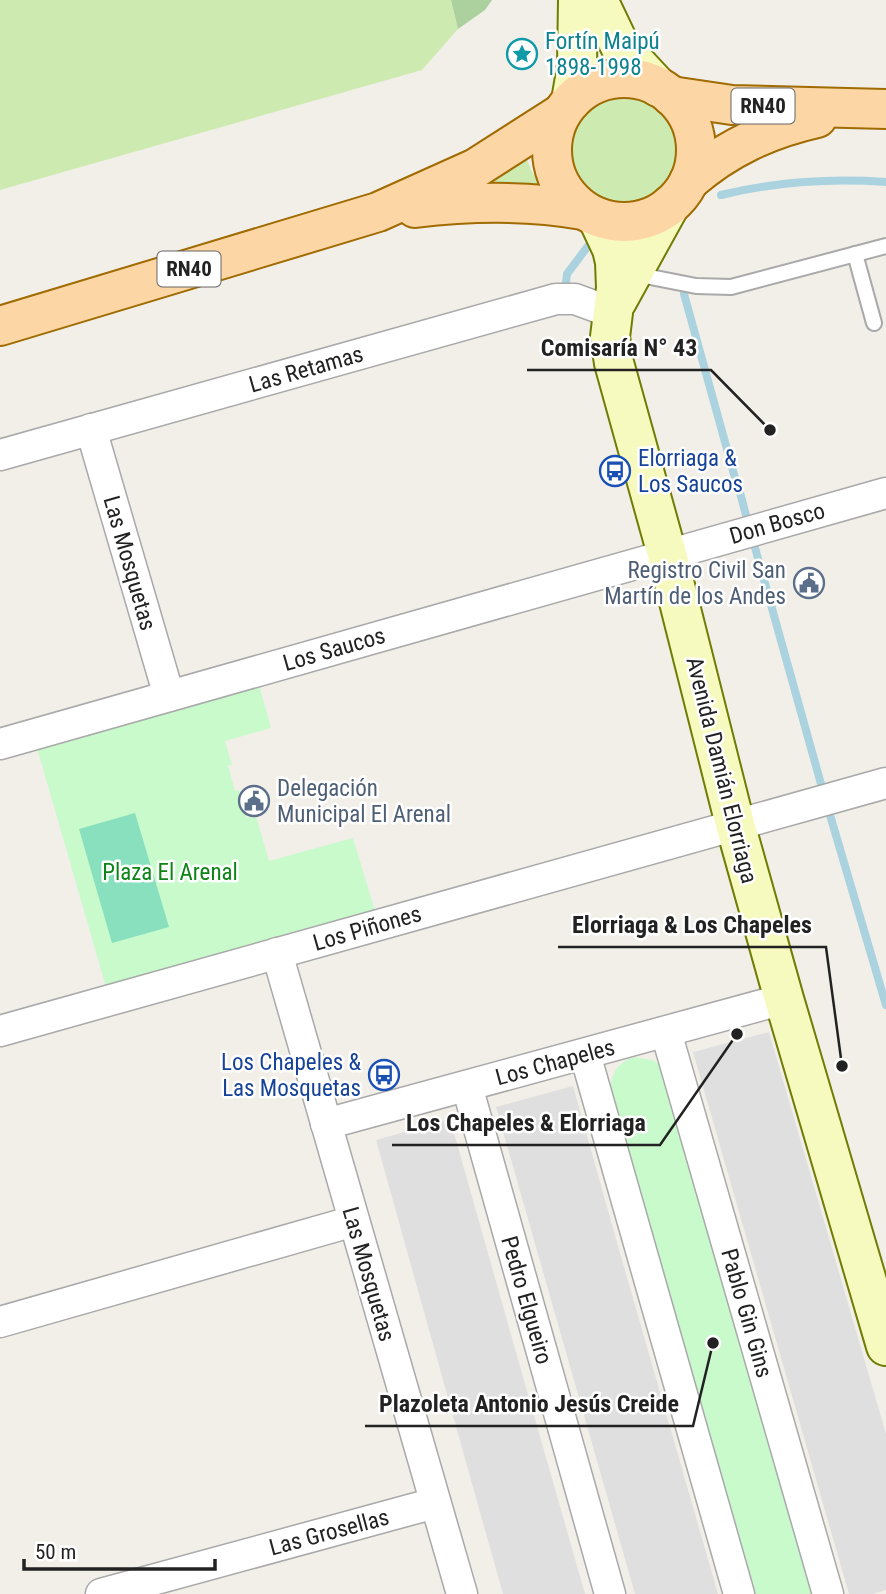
<svg xmlns="http://www.w3.org/2000/svg" width="886" height="1594" font-family="'Roboto Condensed',sans-serif">
  <style>
    .residential { fill: #e0dfdf }
    .grass { fill: #cdebb0 }
    .forest { fill: #add19e }
    .park { fill: #c8facc }
    .pitch { fill: #88e0be }
    .lines { fill: none; stroke-linecap: round; stroke-linejoin: round }
    .stream { stroke: #aad3df; stroke-width: 8 }
    .lane-casing { stroke: #a9a9a9; stroke-width: 18 }
    .street-casing { stroke: #a9a9a9; stroke-width: 33 }
    .secondary-casing { stroke: #707d05; stroke-width: 42 }
    .primary-casing { stroke: #a06b00; stroke-width: 42 }
    .lane { stroke: #fff; stroke-width: 14 }
    .street { stroke: #fff; stroke-width: 30 }
    .secondary { stroke: #f7fabf; stroke-width: 38 }
    .primary { stroke: #fcd6a4; stroke-width: 38 }
    .labels { text-anchor: middle; stroke-width: 5; stroke-linejoin: round; paint-order: stroke }
    .shield { fill: #fff; stroke: #646464; stroke-width: 2 }
    .shield-label { font-size: 21px; font-weight: bold; fill: #222 }
    .culture-label { font-size: 23px; fill: #0d838f; stroke: #fff; text-anchor: start }
    .street-label { font-size: 23px; fill: #222; stroke: #fff }
    .transit-label { font-size: 23px; fill: #164399; stroke: #fff; text-anchor: start }
    .service-label { font-size: 23px; fill: #4e5e75; stroke: #fff; text-anchor: end }
    .park-label { font-size: 23px; fill: #0c8416; stroke: #fff }
    .leader { fill: none; stroke: #222; stroke-width: 2.5 }
    .callout-dot { fill: #222; stroke: #fff; stroke-width: 2.5 }
    .callout-label { font-size: 24px; text-anchor: middle; font-weight: bold; fill: #222; stroke: #fff; stroke-width: 5; stroke-linejoin: round; paint-order: stroke }
  </style>
  <rect width="100%" height="100%" fill="#f2efe9"/>
  <g class="residential">
    <polygon points="769,1032 886,1434 886,1590 873,1594 849,1594 693,1052"/>
    <polygon points="573,1086 618,1246 718,1594 635,1594 496,1107"/>
    <polygon points="450,1119 527,1391 585,1594 503,1594 483,1523 376,1140"/>
  </g>
  <g class="grass">
    <polygon points="0,0 451,0 458,29 422,70 0,190"/>
    <circle cx="623" cy="150" r="54"/>
    <polygon points="525,154 531,170 540,185 502,183 459,190"/>
  </g>
  <polygon class="forest" points="451,0 492,0 485,10 458,29"/>
  <g class="park">
    <polygon points="259,685 271,728 225,741 232,765 228,766 235,791 239,790 247,818 256,816 269,861 353,838 375,911 106,987 37,748"/>
    <path d="M 634,1057 L 653,1060 L 661,1066 L 816,1594 L 755,1594 L 611,1091 C 610,1074 617,1063 634,1057 Z"/>
  </g>
  <polygon class="pitch" points="135,813 169,927 112,943 79,829"/>
  <g class="lines">
    <g class="stream">
      <path d="M 721,195 C 775,182 830,178 886,182"/>
      <polyline points="565,292 567,274 588,246"/>
      <polyline points="684,294 735,478"/>
      <polyline points="738,485 747,519"/>
      <polyline points="754,544 821,784"/>
      <polyline points="830,815 886,1005"/>
    </g>
    <g class="lane-casing">
      <g id="lane">
        <polyline points="855,254 874,323"/>
        <polyline points="635,274 696,286 731,287 886,246"/>
      </g>
    </g>
    <g class="street-casing">
      <g id="street">
        <polyline points="91,429 169,696"/>
        <polyline points="0,455 556,299 575,299 613,313"/>
        <polyline points="0,744 886,493"/>
        <polyline points="277,953 462,1594"/>
        <polyline points="0,1031 886,783"/>
        <polyline points="666,1032 828,1594"/>
        <polyline points="585,1054 739,1594"/>
        <polyline points="467,1086 610,1594"/>
        <polyline points="326,1124 784,999"/>
        <polyline points="0,1322 354,1221"/>
        <polyline points="101,1594 435,1503"/>
      </g>
    </g>
    <g class="secondary-casing">
      <g id="secondary">
        <polyline points="598,0 620,46 658,87"/>
        <polyline points="571,101 577,66 578,0"/>
        <polyline points="597,217 612,249 615,262 616,288 610,337 614,363 667,554 735,824 784,999 886,1346"/>
        <polyline points="617,301 670,205"/>
      </g>
    </g>
    <g class="primary-casing">
      <g id="primary">
        <circle cx="624" cy="150" r="72"/>
        <polyline points="671,96 732,105 886,109"/>
        <path d="M 689,181 C 727,148 768,129 817,118"/>
        <path d="M 415,208 C 472,201 526,200 583,210"/>
        <polyline points="0,326 378,212 476,168 562,113"/>
      </g>
    </g>
    <use href="#lane" class="lane"/>
    <use href="#street" class="street"/>
    <use href="#secondary" class="secondary"/>
    <use href="#primary" class="primary"/>
  </g>
  <defs>
    <g id="sight-ring" transform="scale(1.575)"><circle r="9.5" fill="#fff" stroke="#0f9aa8" stroke-width="1.5"/><path d="M0-6L1.8-2.2L6-1.7L2.9 1.2L3.7 5.4L0 3.3L-3.7 5.4L-2.9 1.2L-6-1.7L-1.8-2.2Z" fill="#0f9aa8"/></g>
    <g id="bus-ring" transform="scale(1.575)"><circle r="9.5" fill="#fff" stroke="#1a4fb4" stroke-width="1.5"/><path d="M-5-6H5V4H4V6H2V4H-2V6H-4V4H-5ZM-3.5-4V0h7V-4ZM-3.5 1.2v1.5H-2V1.2ZM2 1.2v1.5H3.5V1.2Z" fill="#1a4fb4"/></g>
    <g id="civic-ring" transform="scale(1.575)"><circle r="9.5" fill="#fff" stroke="#5c6f8a" stroke-width="1.5"/><path d="M-.6-6.5H3V-4.5H.6V-3L4-1V1h2V6H-6V1h2V-1L-.6-3ZM-1.2 2.5V6h2.4V2.5Z" fill="#5c6f8a"/></g>
  </defs>
  <g fill-rule="evenodd">
    <use href="#sight-ring" x="522" y="54"/>
    <use href="#bus-ring" x="615" y="471"/>
    <use href="#civic-ring" x="809" y="583"/>
    <use href="#civic-ring" x="254" y="801"/>
    <use href="#bus-ring" x="384" y="1075"/>
  </g>
  <g class="labels">
    <g class="shield">
      <rect x="731.5" y="88.5" width="63" height="35" rx="5"/>
      <rect x="157.5" y="251.5" width="63" height="35" rx="5"/>
    </g>
    <g class="shield-label">
      <text x="763" y="113">RN40</text>
      <text x="189" y="276">RN40</text>
    </g>
    <g class="culture-label">
      <text x="545" y="49">Fortín Maipú<tspan x="545" dy="26">1898-1998</tspan></text>
    </g>
    <g class="street-label">
      <text transform="translate(306 369) rotate(-16)" y="8">Las Retamas</text>
      <text transform="translate(777 523) rotate(-16)" y="8">Don Bosco</text>
      <text transform="translate(130 563) rotate(74)" y="8">Las Mosquetas</text>
      <text transform="translate(334 649) rotate(-16)" y="8">Los Saucos</text>
      <text transform="translate(722 770) rotate(76)" y="8">Avenida Damián Elorriaga</text>
      <text transform="translate(367 928) rotate(-16)" y="8">Los Piñones</text>
      <text transform="translate(555 1062) rotate(-15)" y="8">Los Chapeles</text>
      <text transform="translate(369 1274) rotate(74)" y="8">Las Mosquetas</text>
      <text transform="translate(527 1300) rotate(74)" y="8">Pedro Elgueiro</text>
      <text transform="translate(747 1313) rotate(74)" y="8">Pablo Gin Gins</text>
      <text transform="translate(329 1532) rotate(-15)" y="8">Las Grosellas</text>
    </g>
    <g class="transit-label">
      <text x="638" y="466">Elorriaga &amp;<tspan x="638" dy="26">Los Saucos</tspan></text>
      <text x="361" y="1070" text-anchor="end">Los Chapeles &amp;<tspan x="361" dy="26">Las Mosquetas</tspan></text>
    </g>
    <g class="service-label">
      <text x="786" y="578">Registro Civil San<tspan x="786" dy="26">Martín de los Andes</tspan></text>
      <text x="277" y="796" text-anchor="start">Delegación<tspan x="277" dy="26">Municipal El Arenal</tspan></text>
    </g>
    <g class="park-label">
      <text x="170" y="880">Plaza El Arenal</text>
    </g>
  </g>
  <path class="leader" d="M770 430L711 370H527M842 1066L826 947H558M737 1034L660 1145H392M713 1343L693 1426H365"/>
  <g class="callout-dot">
    <circle cx="770" cy="430" r="7"/>
    <circle cx="842" cy="1066" r="7"/>
    <circle cx="737" cy="1034" r="7"/>
    <circle cx="713" cy="1343" r="7"/>
  </g>
  <g class="callout-label">
    <text x="619" y="356">Comisaría N° 43</text>
    <text x="692" y="933">Elorriaga &amp; Los Chapeles</text>
    <text x="526" y="1131">Los Chapeles &amp; Elorriaga</text>
    <text x="529" y="1412">Plazoleta Antonio Jesús Creide</text>
  </g>
  <path d="M24 1559v10h191v-10" fill="none" stroke="#222222" stroke-width="3.5"/>
  <text x="35" y="1559" font-size="21" fill="#222222" stroke="#ffffff" stroke-width="5" paint-order="stroke">50 m</text>
</svg>
